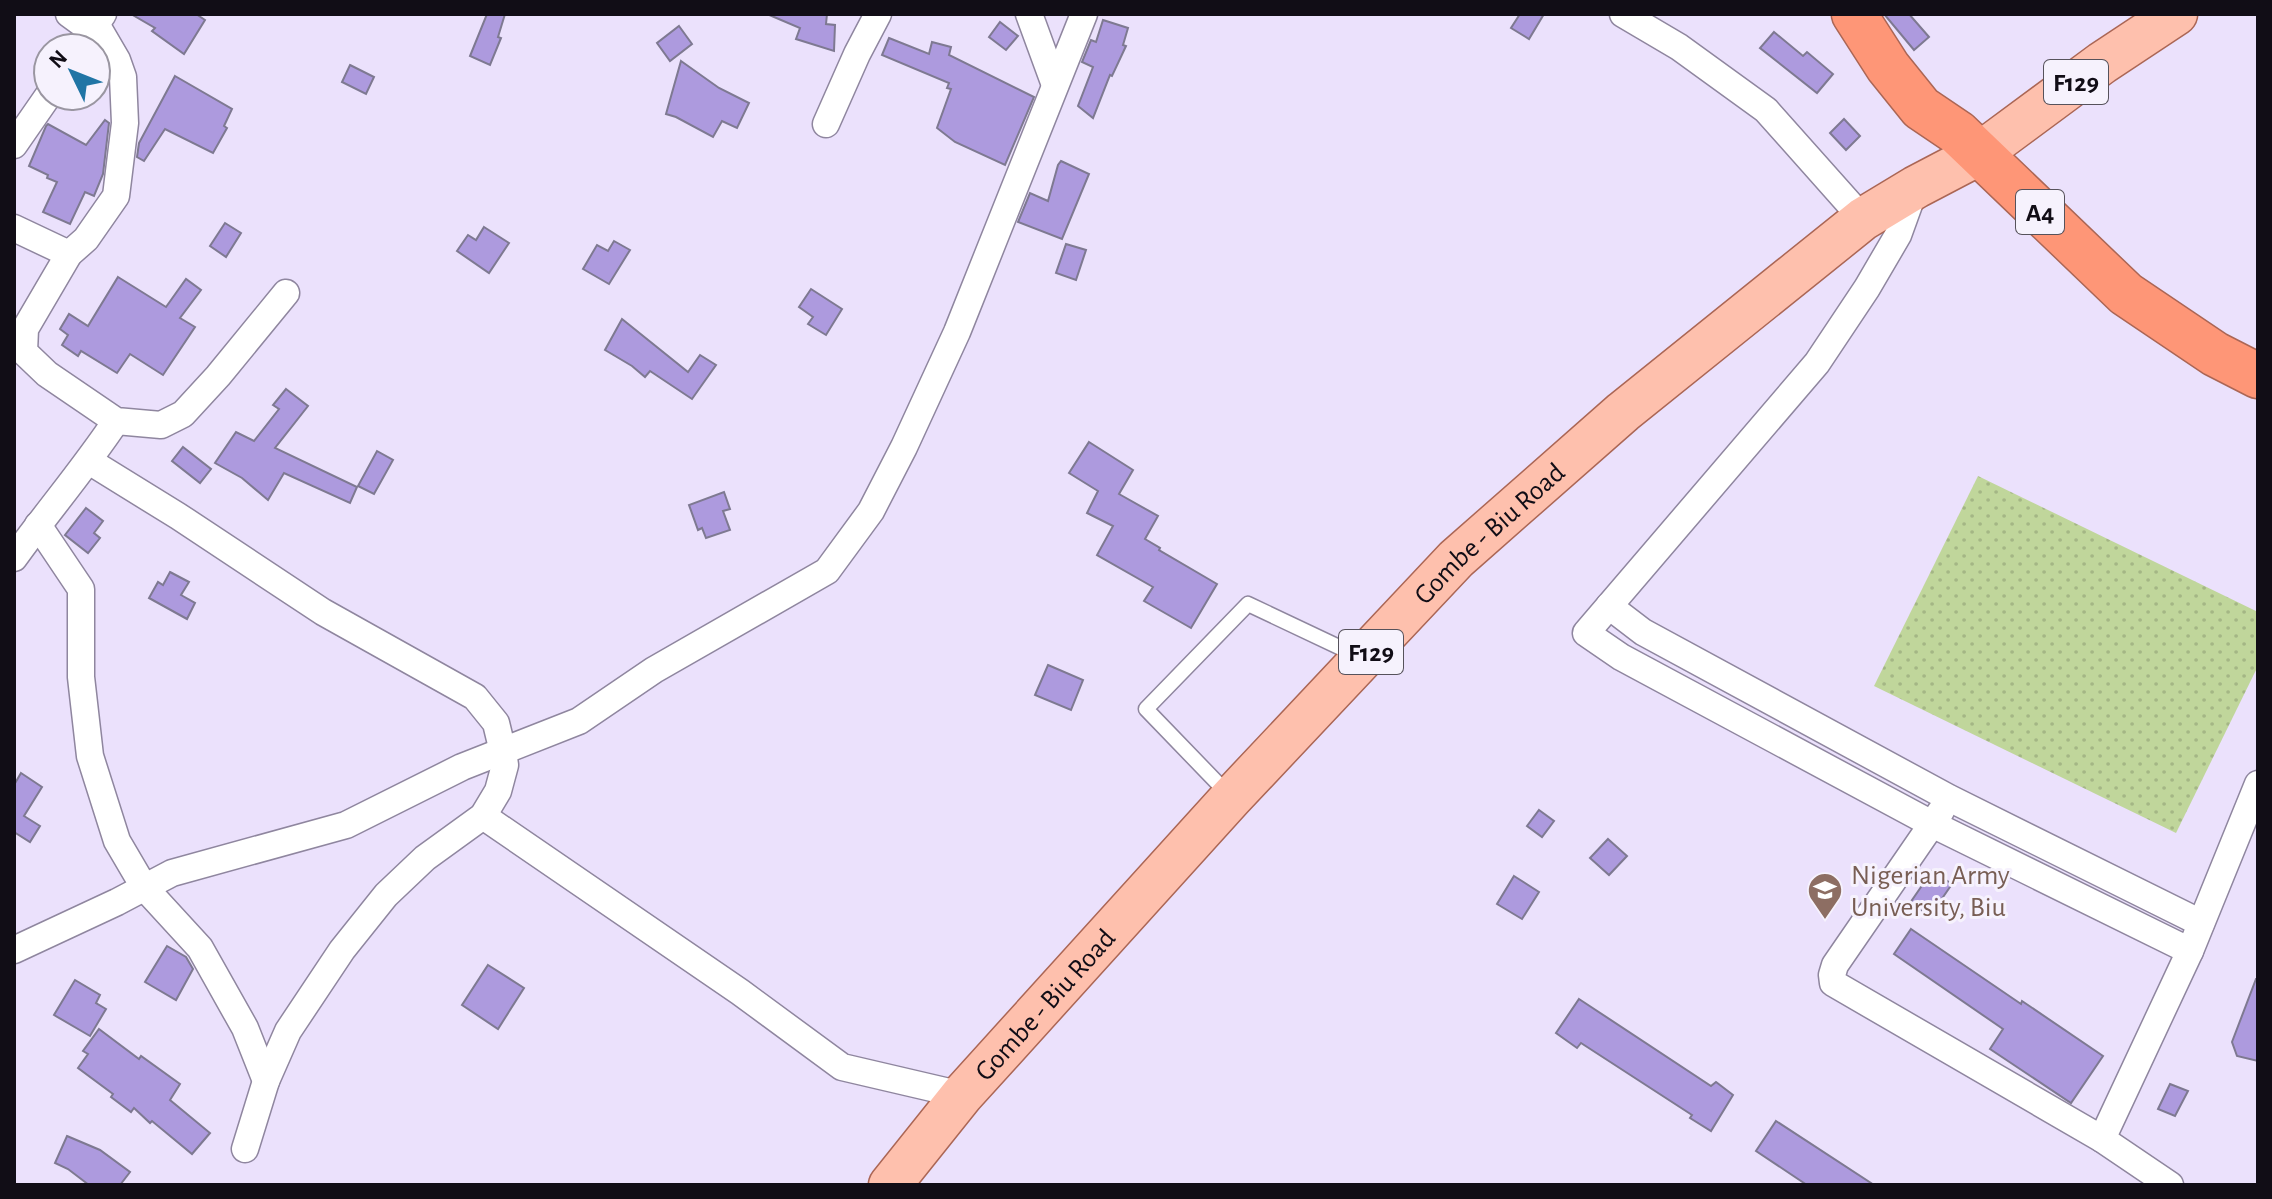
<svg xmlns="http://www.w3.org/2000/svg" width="2272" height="1199" font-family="'Alegreya Sans',sans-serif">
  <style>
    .grass { fill: url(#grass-dots) }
    .building { fill: #ad9ade; stroke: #7e7991; stroke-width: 2 }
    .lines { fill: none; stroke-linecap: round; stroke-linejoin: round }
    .lane-casing { stroke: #8f869f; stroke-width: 17 }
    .street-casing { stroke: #8f869f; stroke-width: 29 }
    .primary-casing { stroke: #ab6655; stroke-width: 45 }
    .highway-casing { stroke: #ab6655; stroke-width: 47 }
    .lane { stroke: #fff; stroke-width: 14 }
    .street { stroke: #fff; stroke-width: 26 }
    .primary { stroke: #fec0ad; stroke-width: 42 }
    .highway { stroke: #fe9677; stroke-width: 44 }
    .labels { text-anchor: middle; stroke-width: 6; stroke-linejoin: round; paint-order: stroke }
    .shield { fill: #f6f2fd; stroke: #56525b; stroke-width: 2 }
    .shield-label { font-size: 26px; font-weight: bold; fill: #110d16 }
    .street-label { font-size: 28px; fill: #110d16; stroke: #f6f2fd }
    .education-label { font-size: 28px; fill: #785e54; stroke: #f6f2fd; text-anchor: start }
  </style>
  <defs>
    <pattern id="grass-dots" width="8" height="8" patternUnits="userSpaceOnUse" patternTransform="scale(2)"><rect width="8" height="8" fill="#c0d69b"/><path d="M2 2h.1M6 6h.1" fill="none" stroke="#a4b685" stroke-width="1.8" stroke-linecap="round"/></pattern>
  </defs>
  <rect width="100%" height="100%" fill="#ebe1fc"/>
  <polygon class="grass" points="1978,476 2258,612 2258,666 2176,833 1874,686"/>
  <g class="building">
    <polygon points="131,14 196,14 205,20 184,54 152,31 155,28"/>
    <polygon points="487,14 505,14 498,37 501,38 490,65 470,56"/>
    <polygon points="767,14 827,14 826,24 835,25 834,51 796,39 800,28"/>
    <polygon points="1520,14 1544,14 1529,39 1511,28"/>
    <polygon points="1884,14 1909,14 1929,37 1914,50"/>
    <polygon points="1103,20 1128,28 1123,45 1126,46 1112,76 1110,75 1093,118 1078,106 1093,67 1082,62 1091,40 1096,42"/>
    <polygon points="1000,22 1018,36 1006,50 989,37"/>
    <polygon points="679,26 692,44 670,61 657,43"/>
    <polygon points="1774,32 1803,56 1807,52 1833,74 1817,93 1760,48"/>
    <polygon points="889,38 929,54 932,42 951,47 949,55 1034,97 1005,165 955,142 937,128 951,89 947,88 949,83 882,55"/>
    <polygon points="681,61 719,88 749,103 737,128 722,121 713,137 676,117 666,114"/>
    <polygon points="350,65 374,77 366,94 342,82"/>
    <polygon points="175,76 232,109 224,126 227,128 213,153 165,129 144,161 137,157 139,143"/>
    <polygon points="1844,119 1860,136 1846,150 1830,133"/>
    <polygon points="105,120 109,123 103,174 94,196 85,192 70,224 43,212 57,182 47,178 48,175 29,166 46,126 48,124 86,145"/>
    <polygon points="1061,161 1089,174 1062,239 1018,222 1030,193 1048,201 1058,165"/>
    <polygon points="225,223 241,233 226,257 210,246"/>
    <polygon points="484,227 509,243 489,273 457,251 468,235 476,240"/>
    <polygon points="614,241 630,250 609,284 583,269 597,245 608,251"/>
    <polygon points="1066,244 1086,250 1076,280 1056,273"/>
    <polygon points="118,277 166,307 186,279 201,290 180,318 195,327 163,375 130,354 117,373 81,351 78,356 62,345 68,335 60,329 69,314 88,326"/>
    <polygon points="811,289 842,309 826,335 808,324 813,317 799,307"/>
    <polygon points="622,319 688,372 700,355 716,365 692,399 650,371 645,377 632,366 605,350"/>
    <polygon points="286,389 308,406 275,448 357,487 350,503 284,473 268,500 242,478 215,463 236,432 254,441 279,409 273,405"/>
    <polygon points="1089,442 1133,470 1119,494 1158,516 1145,539 1160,548 1159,550 1217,584 1191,628 1144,601 1153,587 1097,555 1113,526 1087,513 1098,491 1069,473"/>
    <polygon points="183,447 211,469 200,483 172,461"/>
    <polygon points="377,451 393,460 374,494 358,486"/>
    <polygon points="724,492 730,509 723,511 730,530 706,538 702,528 698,530 689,505"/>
    <polygon points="86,508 103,521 94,533 100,538 88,553 65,535"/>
    <polygon points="170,572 189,582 181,595 195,603 187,619 149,598 158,582 163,585"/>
    <polygon points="1048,665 1083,680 1071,710 1035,695"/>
    <polygon points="21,773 42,787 24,816 40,826 30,842 14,832 14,785"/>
    <polygon points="1539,810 1554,821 1542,837 1527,826"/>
    <polygon points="1608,839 1627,856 1609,875 1590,858"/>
    <polygon points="1932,871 1952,884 1930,916 1910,903"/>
    <polygon points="1514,876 1539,892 1522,919 1497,904"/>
    <polygon points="1911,929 2021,1004 2022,1001 2103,1056 2071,1103 1990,1049 2003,1029 1894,954"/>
    <polygon points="167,946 186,957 193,969 176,1000 145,982"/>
    <polygon points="488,965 524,988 498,1029 462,1005"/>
    <polygon points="2256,979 2258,979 2258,1061 2237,1056 2232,1042"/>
    <polygon points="75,980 100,995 96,1003 106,1009 90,1036 54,1015"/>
    <polygon points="1579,999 1711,1086 1716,1082 1733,1095 1711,1131 1690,1118 1692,1115 1581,1043 1577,1048 1556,1033"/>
    <polygon points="99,1029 139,1059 141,1056 180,1084 170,1100 210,1133 192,1154 152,1121 150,1123 134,1108 131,1112 111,1097 113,1094 78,1068 88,1054 83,1051"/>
    <polygon points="2170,1084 2188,1091 2175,1116 2158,1109"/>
    <polygon points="1776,1121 1874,1185 1807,1185 1756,1151"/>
    <polygon points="67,1136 100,1150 130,1172 120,1185 89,1185 68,1169 55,1163"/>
  </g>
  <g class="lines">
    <g class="lane-casing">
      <polyline id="lane" points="1230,796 1146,709 1248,604 1360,657"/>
    </g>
    <g class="street-casing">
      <g id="street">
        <polyline points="69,14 91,30"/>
        <polyline points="1029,14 1055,85"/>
        <polyline points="1623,14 1679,47 1766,110 1863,219"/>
        <polyline points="96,24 117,60 123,77 125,123 116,196 86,239 69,254 25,329 24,352 47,374 116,421 161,425 183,414 218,376 286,293"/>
        <polyline points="79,48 103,14"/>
        <polyline points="826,124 857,54 878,14"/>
        <polyline points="14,145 48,96"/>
        <polyline points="1915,188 1898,235 1867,288 1817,363 1586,633 1621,657 1932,824 2190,951"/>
        <polyline points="14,228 69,254"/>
        <polyline points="89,461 178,516 323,612 475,697 496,723 503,752 505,765 498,791 483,816 425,858 386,895 342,950 288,1031 266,1081 245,1149"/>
        <polyline points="38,525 81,589 81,677 90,756 117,841 144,887 200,948 245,1028 266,1081"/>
        <path d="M 14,558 C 47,512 84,469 116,421"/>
        <polyline points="1609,606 1643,632 1949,798 2201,923"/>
        <polyline points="1941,811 1835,965 1832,975 1833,983 2102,1139"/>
        <polyline points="483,816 740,992 842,1067 962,1095"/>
        <polyline points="14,950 117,902 172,873 346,825 462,767 579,721 654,670 827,571 871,511 904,447 957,332 1084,14"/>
        <polyline points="2170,1185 2102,1139 2190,951 2258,784"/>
      </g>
    </g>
    <g class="primary-casing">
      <g id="primary">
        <path id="s1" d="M 890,1185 L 962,1095 L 1231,798 L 1456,559 L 1623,412 L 1863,219 L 1916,187 L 1979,154 L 2102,63 L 2176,14"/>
      </g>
    </g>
    <g class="highway-casing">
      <polyline id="highway" points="1854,14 1888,67 1921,108 1958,133 2126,294 2215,354 2258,376"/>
    </g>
    <use href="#lane" class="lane"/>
    <use href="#street" class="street"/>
    <use href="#primary" class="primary"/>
    <use href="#highway" class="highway"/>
  </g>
  <defs>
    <g id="university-pin" transform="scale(1.8)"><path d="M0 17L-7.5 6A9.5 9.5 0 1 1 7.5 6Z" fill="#8d6e63" stroke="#f6f2fd"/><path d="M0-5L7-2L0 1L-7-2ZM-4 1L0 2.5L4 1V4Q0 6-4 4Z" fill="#fff"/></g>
  </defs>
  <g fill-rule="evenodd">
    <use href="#university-pin" x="1825" y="890"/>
  </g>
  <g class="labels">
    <g class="shield">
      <rect x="2044" y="60" width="64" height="44" rx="6"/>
      <rect x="2016" y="190" width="48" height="44" rx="6"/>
      <rect x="1339" y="630" width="64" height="44" rx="6"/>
    </g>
    <g class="shield-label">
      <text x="2076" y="91">F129</text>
      <text x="2040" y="221">A4</text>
      <text x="1371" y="661">F129</text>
    </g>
    <g class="street-label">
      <text dy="10" stroke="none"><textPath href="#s1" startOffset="886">Gombe - Biu Road</textPath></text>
      <text dy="10" stroke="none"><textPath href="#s1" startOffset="238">Gombe - Biu Road</textPath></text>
    </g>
    <g class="education-label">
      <text x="1851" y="884">Nigerian Army<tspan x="1851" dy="32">University, Biu</tspan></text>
    </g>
  </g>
  <rect width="2272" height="1199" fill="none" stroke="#110d16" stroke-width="32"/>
  <g transform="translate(72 72) rotate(313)"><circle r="38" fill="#f6f2fd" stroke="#9a96a1" stroke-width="2"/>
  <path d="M0-6L14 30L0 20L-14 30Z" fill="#2075a5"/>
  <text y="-12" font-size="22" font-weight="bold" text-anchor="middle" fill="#110d16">N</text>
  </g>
</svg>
